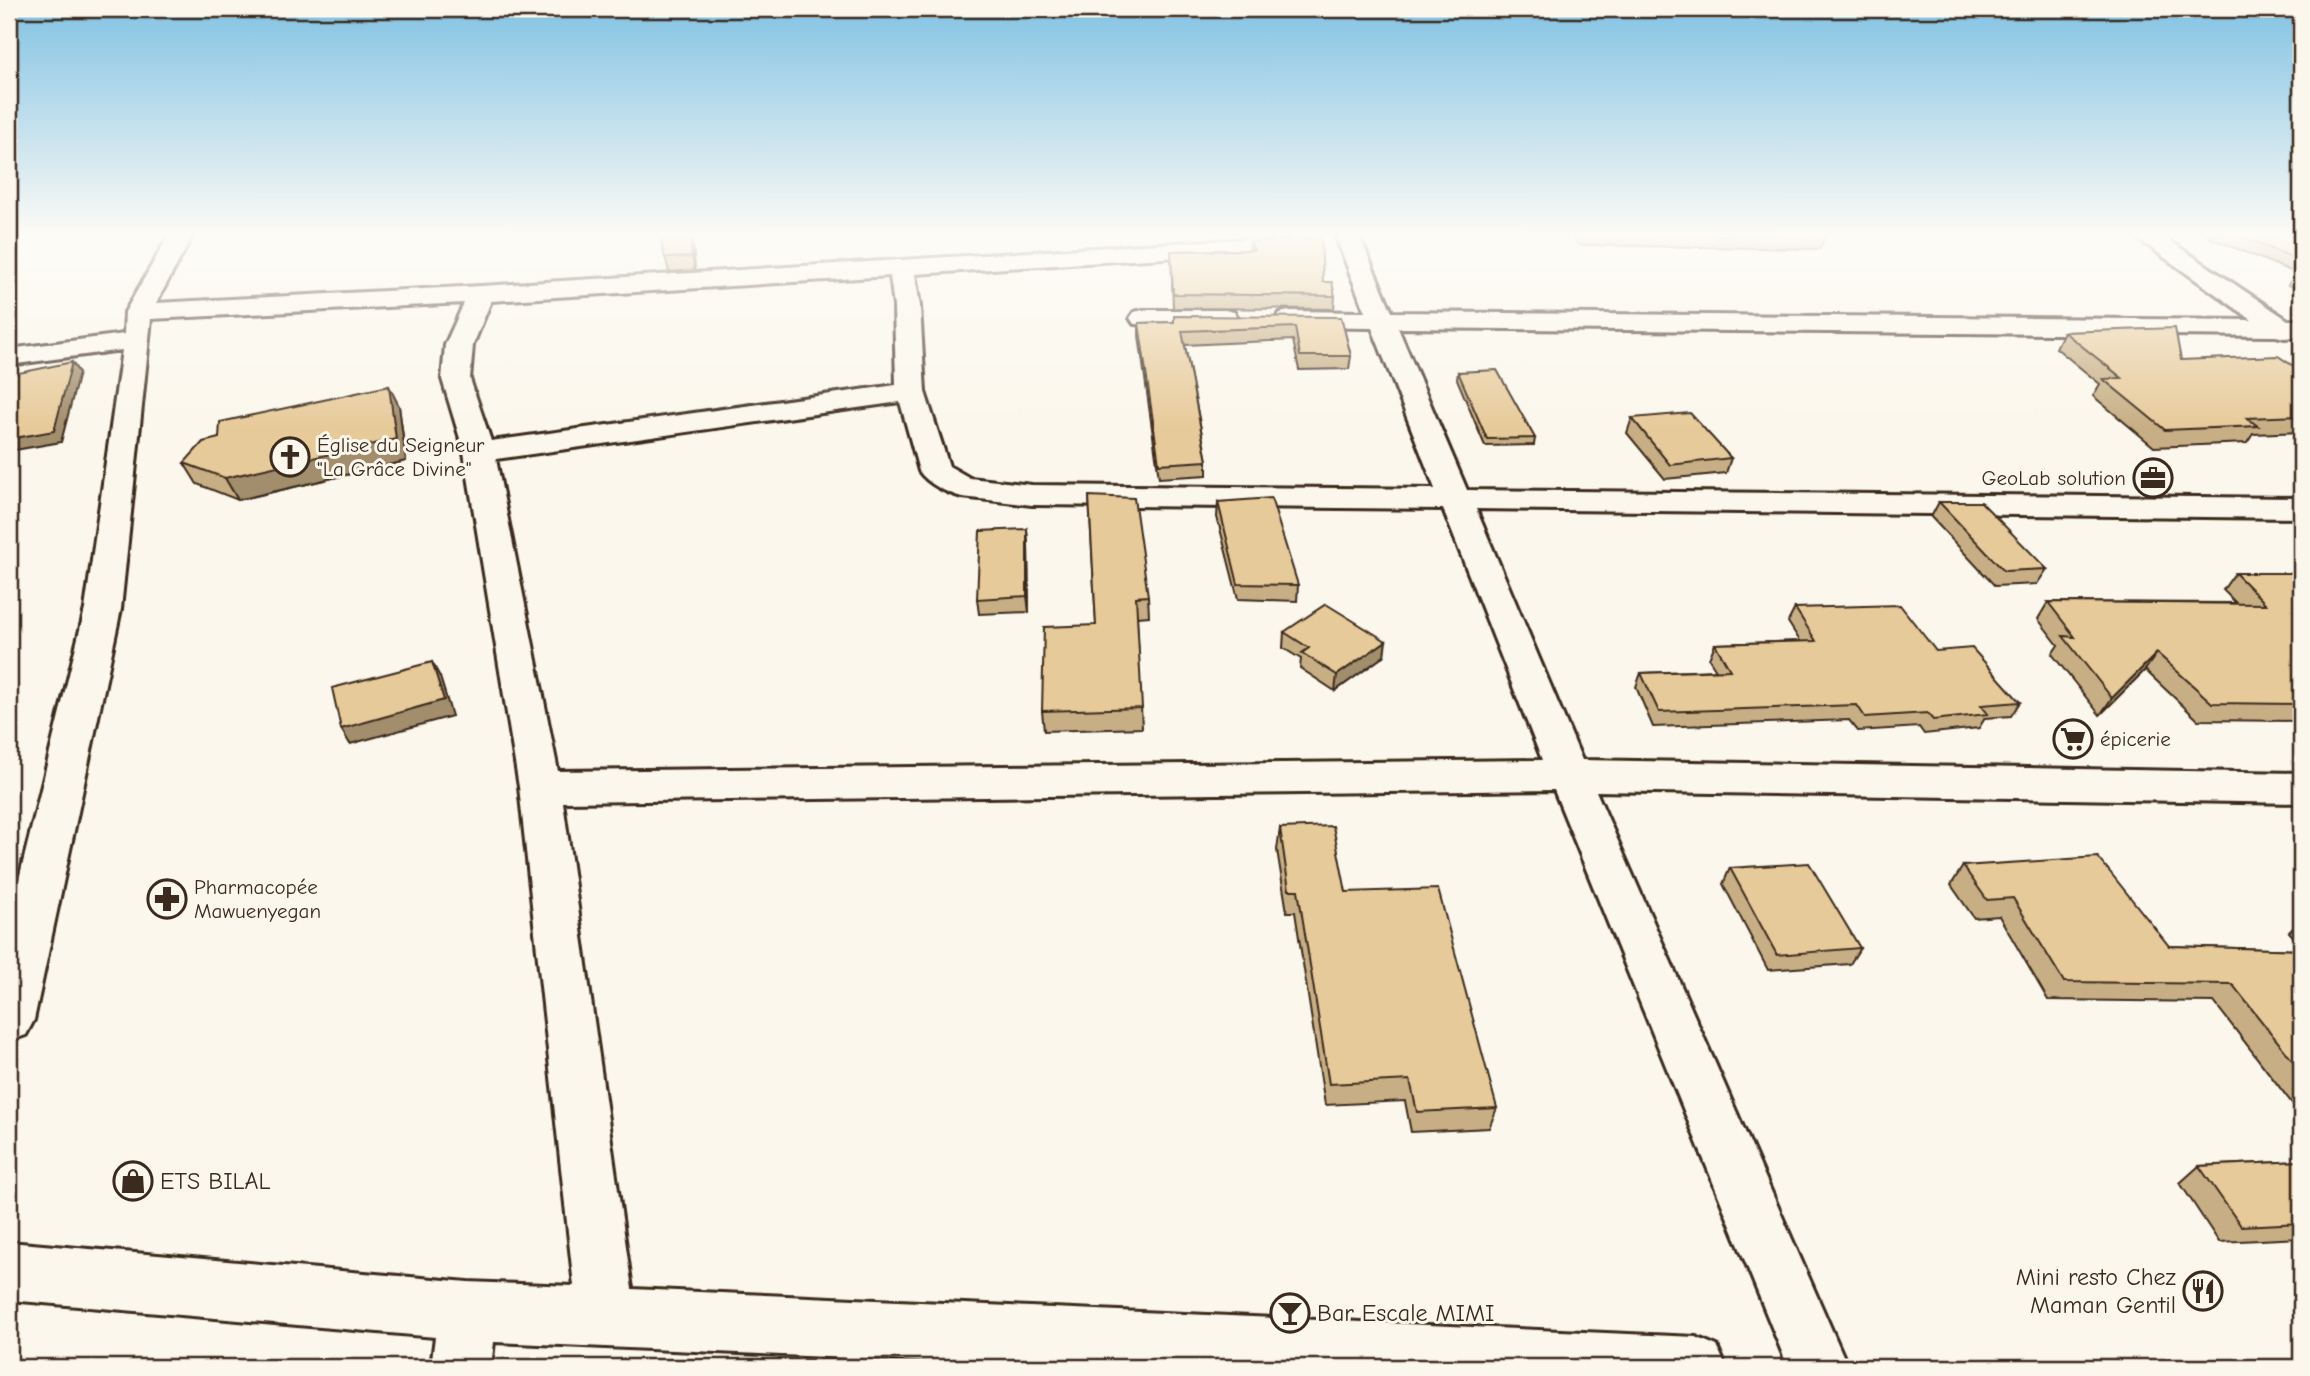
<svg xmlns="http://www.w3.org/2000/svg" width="2310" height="1376" font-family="'Comic Neue',sans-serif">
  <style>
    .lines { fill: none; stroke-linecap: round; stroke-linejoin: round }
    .minor-casing { stroke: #3b2a1e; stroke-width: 6 }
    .minor { fill: #fbf7ec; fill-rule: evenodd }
    .wall { fill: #c7ae84; stroke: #3b2a1e; stroke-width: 2 }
    .shaded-wall { fill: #a28d6c; stroke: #3b2a1e; stroke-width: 2 }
    .building { fill: #e7ca9a; stroke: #3b2a1e; stroke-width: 2 }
    .labels { text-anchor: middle; stroke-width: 6; stroke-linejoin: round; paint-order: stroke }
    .poi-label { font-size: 21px; fill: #3b2a1e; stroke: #fbf7ec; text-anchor: start }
    .near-poi-label { font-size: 24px; fill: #3b2a1e; stroke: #fbf7ec; text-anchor: start }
  </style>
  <rect width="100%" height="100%" fill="#fbf7ec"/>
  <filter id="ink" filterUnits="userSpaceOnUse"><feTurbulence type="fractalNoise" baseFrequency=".0143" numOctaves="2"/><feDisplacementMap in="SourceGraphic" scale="14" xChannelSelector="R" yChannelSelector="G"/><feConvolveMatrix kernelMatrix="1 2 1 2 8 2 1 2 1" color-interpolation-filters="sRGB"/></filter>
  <g filter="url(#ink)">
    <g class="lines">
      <g class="minor-casing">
        <g id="minor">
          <path d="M 169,235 L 193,235 L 156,303 L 481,286 L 1304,235 L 1310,237 L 1314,242 L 1310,247 L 1302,249 L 915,274 L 920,306 L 925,392 L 949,466 L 970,478 L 1032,485 L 1435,489 L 1372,328 L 1289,327 L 1280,325 L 1276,319 L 1280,313 L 1289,311 L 1365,312 L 1335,235 L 1359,235 L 1392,312 L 2252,320 L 2133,235 L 2161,235 L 2288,320 L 2301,320 L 2301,336 L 2285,338 L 2276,336 L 1398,328 L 1467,490 L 2301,498 L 2301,518 L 1476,509 L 1582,760 L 2301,773 L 2301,803 L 1596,791 L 1848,1367 L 1788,1367 L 1554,790 L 563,802 L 632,1289 L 1696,1337 L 1717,1346 L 1726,1367 L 1047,1367 L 494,1342 L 491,1367 L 431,1367 L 435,1337 L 9,1300 L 9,1242 L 468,1282 L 574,1286 L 519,787 L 464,452 L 442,379 L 445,345 L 464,303 L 151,319 L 121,609 L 34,1020 L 26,1035 L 9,1041 L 9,920 L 85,609 L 122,350 L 9,365 L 9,349 L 124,334 L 125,312 ZM 890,276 L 894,306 L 896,385 L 491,441 L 470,379 L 473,345 L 491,301 ZM 900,402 L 919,471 C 928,484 947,493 962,497 L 1032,505 L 1443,509 L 1542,760 L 558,771 L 496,459 Z"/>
          <polygon points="1143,310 1225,310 1234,312 1238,318 1234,324 1225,326 1134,324 1130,318 1134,312"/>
        </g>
      </g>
      <use href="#minor" class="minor"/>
    </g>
    <g class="wall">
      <polygon points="660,235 692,235 695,270 669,272"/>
      <polygon points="1572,235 1825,235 1820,249 1578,245"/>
      <polygon points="2209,235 2301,235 2301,290 2288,285 2296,273 2208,237"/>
      <polygon points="1250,242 1323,282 1335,296 1334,309 1173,308 1171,251 1250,250"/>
      <polygon points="1341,317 1351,356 1349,369 1299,370 1293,340 1185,345 1207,461 1207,475 1159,478 1139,336 1139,323"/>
      <polygon points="2064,332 2181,360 2301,371 2301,432 2253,434 2247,443 2154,447 2093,396 2100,384 2056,348"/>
      <polygon points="1458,372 1535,438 1534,445 1485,446 1457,379"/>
      <polygon points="399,406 406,461 238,500 197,484 184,463 219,438"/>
      <polygon points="1632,418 1731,458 1726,473 1665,479 1627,433"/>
      <polygon points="1089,496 1148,596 1149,616 1137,617 1142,728 1044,731 1042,711 1096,625"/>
      <polygon points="1218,502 1298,585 1297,601 1238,599 1217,517"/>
      <polygon points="1939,502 2047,569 2037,584 1995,586 1931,517"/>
      <polygon points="1027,529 1028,544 1029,612 979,614 977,599"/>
      <polygon points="2235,573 2301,573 2301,721 2198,720 2145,670 2100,715 2052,654 2058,645 2038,619 2048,602 2236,603 2223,590"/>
      <polygon points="1795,608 1936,651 2020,702 2011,716 1985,718 1979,728 1924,734 1919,727 1858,731 1849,720 1653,727 1636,687 1641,673 1716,670 1709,659 1715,644 1800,641 1788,622"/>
      <polygon points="1284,632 1384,656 1335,691 1300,668 1301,659 1283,648"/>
      <polygon points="1280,828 1346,892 1497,1108 1489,1128 1411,1132 1405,1101 1325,1105 1295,912 1287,912 1277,850"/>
      <polygon points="1963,866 2169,946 2301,950 2301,1115 2214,1002 2048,1000 1999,916 1974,918 1951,885"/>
      <polygon points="1730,868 1860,948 1850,964 1768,970 1723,884"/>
      <polygon points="2301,920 2301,945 2289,932"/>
      <polygon points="2301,1161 2301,1238 2219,1242 2180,1183 2199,1166"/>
    </g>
    <g class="shaded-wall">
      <polygon points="690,235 692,235 695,270 692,257"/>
      <polygon points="72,362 79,373 61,442 9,451 9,439"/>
      <polygon points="389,386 399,406 406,461 238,500 225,478"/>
      <polygon points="1027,529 1028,544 1029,612 1027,596"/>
      <polygon points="1386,641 1384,656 1335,691 1337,675"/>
      <polygon points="2157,653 2145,670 2100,715 2112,698"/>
      <polygon points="432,662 440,677 452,716 350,744 341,729"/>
    </g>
    <g class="building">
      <polygon points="660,235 690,235 692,257 665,258"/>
      <polygon points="2238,235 2301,235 2301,261"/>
      <polygon points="1321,238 1323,282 1332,282 1335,296 1173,294 1171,251 1254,250 1250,242"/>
      <polygon points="1174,316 1341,317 1351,356 1300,356 1295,327 1182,331 1207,461 1159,464 1139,323 1174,322"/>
      <polygon points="2175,328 2181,360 2278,356 2301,371 2301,416 2247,418 2258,426 2165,430 2103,379 2122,378 2064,332"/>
      <polygon points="72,362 54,431 9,439 9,375"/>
      <polygon points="1497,370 1535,438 1487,439 1458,372"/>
      <polygon points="389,386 396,439 225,478 184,463 203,442 219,438 220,422"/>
      <polygon points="1690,413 1731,458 1670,465 1632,418"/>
      <polygon points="1089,496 1134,498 1148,596 1136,597 1142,708 1042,711 1044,627 1096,625"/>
      <polygon points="1271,498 1298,585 1238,584 1218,502"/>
      <polygon points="1939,502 1981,502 2047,569 2004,571"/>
      <polygon points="1027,529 1027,596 977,599 980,531"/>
      <polygon points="2235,573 2301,573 2301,704 2212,703 2157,653 2112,698 2063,636 2075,637 2048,602 2266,604"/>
      <polygon points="1326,604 1386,641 1337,675 1302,653 1309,648 1284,632"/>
      <polygon points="1900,605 1936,651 1972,648 2020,702 1981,705 1988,714 1933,720 1927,713 1865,717 1857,705 1659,712 1641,673 1730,670 1715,644 1816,641 1795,608"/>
      <polygon points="432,662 444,700 341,729 332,688"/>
      <polygon points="1333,826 1346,892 1438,889 1497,1108 1417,1112 1410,1080 1329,1084 1298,890 1289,890 1280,828"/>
      <polygon points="2098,857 2169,946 2301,950 2301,1071 2232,984 2064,982 2013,898 1987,900 1963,866"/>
      <polygon points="1809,863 1860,948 1777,955 1730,868"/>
      <polygon points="2301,1161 2301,1223 2241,1226 2199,1166"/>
    </g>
  </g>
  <linearGradient id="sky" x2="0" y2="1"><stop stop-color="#81c2e3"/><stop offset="0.55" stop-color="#fdfbf6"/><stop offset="1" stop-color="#fdfbf6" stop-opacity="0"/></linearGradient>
  <rect width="2310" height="428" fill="url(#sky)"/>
  <defs>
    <g id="church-ring" transform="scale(2.0125)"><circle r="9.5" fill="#fbf7ec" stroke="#3b2a1e" stroke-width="1.5"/><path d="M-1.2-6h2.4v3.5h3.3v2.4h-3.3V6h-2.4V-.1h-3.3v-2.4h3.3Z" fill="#3b2a1e"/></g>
    <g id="office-ring" transform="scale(2.0125)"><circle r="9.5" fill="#fbf7ec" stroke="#3b2a1e" stroke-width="1.5"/><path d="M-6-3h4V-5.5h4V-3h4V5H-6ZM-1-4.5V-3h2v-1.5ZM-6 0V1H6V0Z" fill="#3b2a1e"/></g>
    <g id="supermarket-ring" transform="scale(2.0125)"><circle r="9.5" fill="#fbf7ec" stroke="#3b2a1e" stroke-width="1.5"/><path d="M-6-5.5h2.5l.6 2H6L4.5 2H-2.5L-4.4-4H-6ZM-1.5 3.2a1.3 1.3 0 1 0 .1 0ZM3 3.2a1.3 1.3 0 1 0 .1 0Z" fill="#3b2a1e"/></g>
    <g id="pharmacy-ring" transform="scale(2.0125)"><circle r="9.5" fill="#fbf7ec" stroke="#3b2a1e" stroke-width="1.5"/><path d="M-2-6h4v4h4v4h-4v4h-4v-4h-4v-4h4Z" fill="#3b2a1e"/></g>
    <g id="shop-ring" transform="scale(2.0125)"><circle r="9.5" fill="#fbf7ec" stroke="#3b2a1e" stroke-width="1.5"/><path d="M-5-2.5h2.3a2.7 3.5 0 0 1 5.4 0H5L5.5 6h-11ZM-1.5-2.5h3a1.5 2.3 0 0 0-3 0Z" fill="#3b2a1e"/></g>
    <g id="restaurant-ring" transform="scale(2.0125)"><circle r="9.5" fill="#fbf7ec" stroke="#3b2a1e" stroke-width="1.5"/><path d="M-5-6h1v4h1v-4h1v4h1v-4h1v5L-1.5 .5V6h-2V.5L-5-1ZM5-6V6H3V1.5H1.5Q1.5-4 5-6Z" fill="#3b2a1e"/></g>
    <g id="bar-ring" transform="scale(2.0125)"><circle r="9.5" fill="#fbf7ec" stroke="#3b2a1e" stroke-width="1.5"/><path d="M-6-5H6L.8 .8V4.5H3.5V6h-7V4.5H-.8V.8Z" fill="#3b2a1e"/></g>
  </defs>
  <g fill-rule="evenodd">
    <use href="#church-ring" x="290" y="457"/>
    <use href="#office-ring" x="2153" y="478"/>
    <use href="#supermarket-ring" x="2073" y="739"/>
    <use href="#pharmacy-ring" x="167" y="899"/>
    <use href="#shop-ring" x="133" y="1181"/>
    <use href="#restaurant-ring" x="2203" y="1291"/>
    <use href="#bar-ring" x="1290" y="1313"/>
  </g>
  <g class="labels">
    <g class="poi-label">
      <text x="317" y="452">Église du Seigneur<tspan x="317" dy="24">"La Grâce Divine"</tspan></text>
      <text x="2126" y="485" text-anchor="end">GeoLab solution</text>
      <text x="2100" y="746">épicerie</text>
      <text x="194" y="894">Pharmacopée<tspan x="194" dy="24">Mawuenyegan</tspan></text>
    </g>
    <g class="near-poi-label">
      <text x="160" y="1189">ETS BILAL</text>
      <text x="2176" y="1285" text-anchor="end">Mini resto Chez<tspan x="2176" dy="28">Maman Gentil</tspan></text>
      <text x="1317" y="1321">Bar Escale MIMI</text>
    </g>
  </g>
  <rect width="2310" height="1376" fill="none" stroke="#fbf7ec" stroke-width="35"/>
  <rect x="18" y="18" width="2275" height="1341" fill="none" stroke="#3b2a1e" stroke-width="2.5" filter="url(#ink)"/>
</svg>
